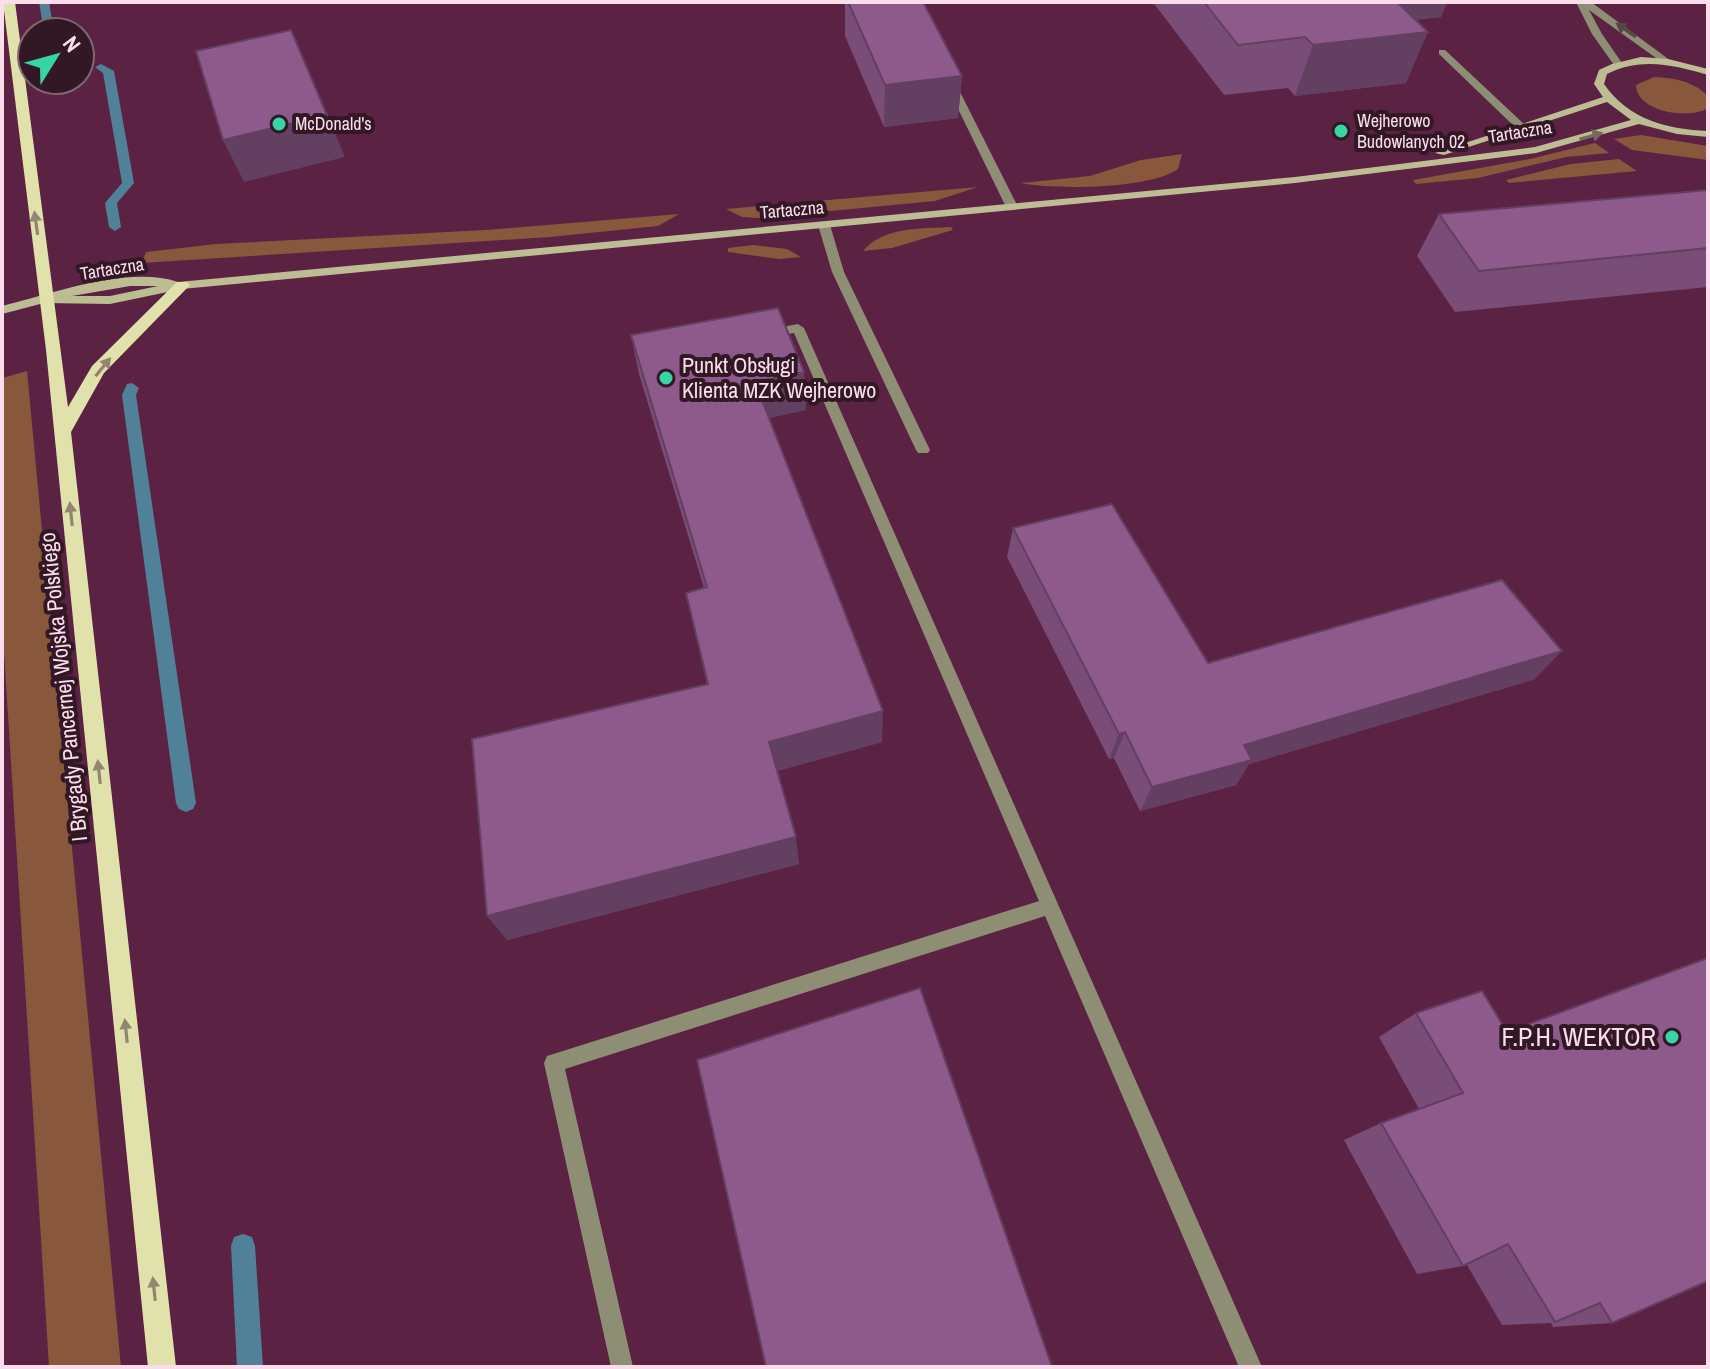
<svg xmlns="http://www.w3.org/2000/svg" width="1710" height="1369" font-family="'Archivo Narrow',sans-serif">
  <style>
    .green { fill: #88573c }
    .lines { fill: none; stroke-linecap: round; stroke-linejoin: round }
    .stream { fill: #508199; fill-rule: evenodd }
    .lane { fill: #8d8e74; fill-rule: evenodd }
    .street { fill: #8d8e74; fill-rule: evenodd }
    .secondary { fill: #bcbd93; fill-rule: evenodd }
    .primary { fill: #e1e1ab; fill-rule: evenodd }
    .wall { fill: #794d78 }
    .shaded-wall { fill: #633f61 }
    .building { fill: #8d5a8b; stroke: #633f61; stroke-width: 2 }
    .oneway { fill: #564745 }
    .oneway2 { fill: #776a5c }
    .oneway3 { fill: #92866f }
    .poi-dot { fill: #37d4a6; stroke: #321725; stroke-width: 3 }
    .labels { text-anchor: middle; stroke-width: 8; stroke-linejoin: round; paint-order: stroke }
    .far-poi-label { font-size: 18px; fill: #fbddeb; stroke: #321725; text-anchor: start }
    .far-street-label { font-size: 18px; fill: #fbddeb; stroke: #321725 }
    .poi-label { font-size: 22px; fill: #fbddeb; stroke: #321725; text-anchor: start }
    .street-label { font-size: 22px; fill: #fbddeb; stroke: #321725 }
    .near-poi-label { font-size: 26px; fill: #fbddeb; stroke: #321725; text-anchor: end }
  </style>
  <rect width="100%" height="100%" fill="#5c2243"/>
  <g class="green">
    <path d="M 1654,77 C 1674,78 1693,81 1708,96 L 1708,108 C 1690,120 1636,112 1636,85 Z"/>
    <polygon points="1641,135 1708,146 1708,160 1632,150 1614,139"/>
    <polygon points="1595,143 1609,153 1566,157 1478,178 1416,184 1413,180 1530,159"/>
    <path d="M 1182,154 L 1178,169 C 1151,189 1055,190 1021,183 L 1090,176 L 1141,160 Z"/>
    <polygon points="1619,159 1637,171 1509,183 1506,180 1571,164"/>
    <polygon points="978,187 935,201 758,218 742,217 726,209"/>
    <polygon points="679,214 658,226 550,237 142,263 146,252 216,244 486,230"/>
    <path d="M 951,227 L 953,230 L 892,248 L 863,251 C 884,226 921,229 951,227 Z"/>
    <polygon points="753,245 787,249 801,257 779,259 728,252 728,248"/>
    <polygon points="27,371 121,1367 49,1367 2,620 2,378"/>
  </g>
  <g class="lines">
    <g class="stream">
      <polygon points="39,2 49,2 54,32 44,32"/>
      <polygon points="101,64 114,71 134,183 117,203 121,227 115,231 109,227 105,203 122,183 103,73 95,67"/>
      <polygon points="132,383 139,388 136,395 196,803 193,809 186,812 179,809 176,803 122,395 127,384"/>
      <polygon points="243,1234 252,1237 255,1246 263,1367 237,1367 231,1246 234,1237"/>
    </g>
    <g class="lane">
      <polygon points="1439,50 1445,50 1525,125 1525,129 1517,129 1439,54"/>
      <polygon points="950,79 955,82 1018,207 1016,209 1006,207 945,82"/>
      <polygon points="824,222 830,225 844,272 930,450 928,453 918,453 916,450 832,272 818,225"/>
      <polygon points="798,324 804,328 1262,1367 1239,1367 1045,916 565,1069 633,1367 611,1367 544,1063 547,1056 1039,901 794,333 766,338 760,334 766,330"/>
    </g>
    <polygon class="street" points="1576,2 1591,2 1671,61 1663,63 1589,10 1602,34 1622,63 1614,65 1592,34"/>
    <path class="secondary" d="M 1641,57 L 1668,59 L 1708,69 L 1708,75 C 1673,65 1642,57 1607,74 L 1604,84 C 1629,120 1667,129 1708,131 L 1708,137 L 1677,134 L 1639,124 L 1536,153 L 1295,183 L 182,289 L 110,304 L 44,303 L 2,314 L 2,306 C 52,294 128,265 178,282 L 1295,177 L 1535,147 L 1631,120 L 1607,102 L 1444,155 L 1435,153 L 1603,97 L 1594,84 L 1599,70 L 1612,64 ZM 130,286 L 158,286 L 110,296 L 72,296 Z"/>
    <polygon class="primary" points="3,2 15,2 68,407 92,366 177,282 187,282 190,285 104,373 71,432 176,1367 148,1367 46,350"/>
  </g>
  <g class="wall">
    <polygon points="845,2 923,2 962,76 958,118 884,127 845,36"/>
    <polygon points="1147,2 1447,2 1441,17 1415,20 1406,83 1295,96 1288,88 1224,95 1155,5"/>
    <polygon points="1708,190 1708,287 1455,312 1417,256 1439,214"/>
    <polygon points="631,335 804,372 806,410 769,418 882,742 777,771 799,864 507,940 707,684 686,593 704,588 639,374"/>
    <polygon points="1013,528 1208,663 1535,679 1249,764 1236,785 1140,811 1114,758 1109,759 1007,557"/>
    <polygon points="1482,991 1612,1323 1553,1327 1551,1323 1502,1325 1467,1265 1463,1266 1417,1274 1344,1140 1381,1123 1419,1109 1379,1037 1416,1013"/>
  </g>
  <g class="shaded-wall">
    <polygon points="1361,2 1447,2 1441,17 1352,26"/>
    <polygon points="1428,32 1406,83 1295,96 1313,45"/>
    <polygon points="962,76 958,118 884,127 885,85"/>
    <polygon points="327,115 345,157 244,182 223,140"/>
    <polygon points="804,372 806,410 759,420 755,382"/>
    <polygon points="1562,651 1535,679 1249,764 1236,785 1140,811 1152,787 1244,745"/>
    <polygon points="883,711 882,742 773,772 769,742"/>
    <polygon points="1125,732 1114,758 1109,759 1119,734"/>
    <polygon points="796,837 799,864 507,940 487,916"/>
  </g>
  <g class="building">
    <polygon points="848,2 923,2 962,76 885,85"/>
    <polygon points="1204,2 1397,2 1428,32 1313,45 1305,37 1238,45"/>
    <polygon points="291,30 327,115 223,140 196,51"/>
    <polygon points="1708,190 1708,248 1479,271 1439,214"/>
    <polygon points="778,308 804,372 755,382 883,711 769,742 796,837 487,916 472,739 708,684 686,593 707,587 631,335"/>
    <polygon points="1112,504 1208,663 1502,580 1562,651 1244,745 1252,760 1152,787 1125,732 1119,734 1013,528"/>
    <polygon points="1708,958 1708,1281 1612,1323 1600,1303 1555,1322 1508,1244 1463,1266 1381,1123 1463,1093 1416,1013 1482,991 1507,1032"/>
    <polygon points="920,988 1052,1367 766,1367 697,1060"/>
  </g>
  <defs><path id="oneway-solid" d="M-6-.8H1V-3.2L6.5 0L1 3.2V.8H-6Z" transform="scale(2)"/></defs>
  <use class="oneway" href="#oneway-solid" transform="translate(1626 30) rotate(-145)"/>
  <use class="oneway2" href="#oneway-solid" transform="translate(1591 136) rotate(-16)"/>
  <g class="oneway3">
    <use href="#oneway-solid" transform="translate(36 223) rotate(-98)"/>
    <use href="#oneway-solid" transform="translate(103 367) rotate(-51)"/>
    <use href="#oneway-solid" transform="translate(71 514) rotate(-96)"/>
    <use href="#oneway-solid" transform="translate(99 772) rotate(-96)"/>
    <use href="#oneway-solid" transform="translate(126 1031) rotate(-96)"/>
    <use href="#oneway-solid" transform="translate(154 1289) rotate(-96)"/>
  </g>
  <g class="poi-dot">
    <circle cx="279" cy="124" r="8"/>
    <circle cx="1341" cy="131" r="8"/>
    <circle cx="666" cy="378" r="8"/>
    <circle cx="1672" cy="1037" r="8"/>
  </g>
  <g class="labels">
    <g class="far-poi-label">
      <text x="1357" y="127">Wejherowo<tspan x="1357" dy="21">Budowlanych 02</tspan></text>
      <text x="295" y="130">McDonald's</text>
    </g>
    <g class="far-street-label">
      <text transform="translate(1520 132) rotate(-9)" y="6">Tartaczna</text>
      <text transform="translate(792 210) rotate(-5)" y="6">Tartaczna</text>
      <text transform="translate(112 269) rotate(-9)" y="6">Tartaczna</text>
    </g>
    <g class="poi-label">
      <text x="682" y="373">Punkt Obsługi<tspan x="682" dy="25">Klienta MZK Wejherowo</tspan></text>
    </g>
    <g class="street-label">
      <text transform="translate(63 687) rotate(-96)" y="8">I Brygady Pancernej Wojska Polskiego</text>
    </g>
    <g class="near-poi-label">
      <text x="1656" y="1046">F.P.H. WEKTOR</text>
    </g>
  </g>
  <rect width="1710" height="1369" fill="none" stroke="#fbddeb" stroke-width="8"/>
  <g transform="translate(56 56) rotate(53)"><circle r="38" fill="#321725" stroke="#826674" stroke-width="2"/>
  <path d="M0-6L14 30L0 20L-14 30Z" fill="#37d4a6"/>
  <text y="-12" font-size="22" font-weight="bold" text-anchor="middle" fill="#fbddeb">N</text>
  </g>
</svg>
